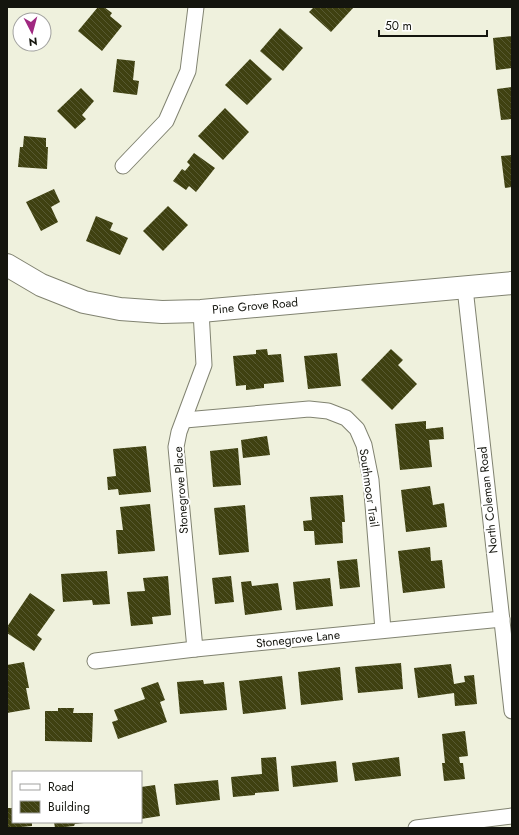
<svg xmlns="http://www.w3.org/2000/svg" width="519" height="835" font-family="Jost,sans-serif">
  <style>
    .building { fill: url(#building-back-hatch) }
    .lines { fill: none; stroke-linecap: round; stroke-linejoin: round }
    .minor-casing { stroke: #818371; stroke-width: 17 }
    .secondary-casing { stroke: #818371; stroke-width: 24 }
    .minor { stroke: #fff; stroke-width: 15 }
    .secondary { stroke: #fff; stroke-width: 22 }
    .labels { text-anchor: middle; stroke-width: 4; stroke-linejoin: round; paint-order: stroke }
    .street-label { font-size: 12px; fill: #14150e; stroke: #fff }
  </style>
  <defs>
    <pattern id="building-back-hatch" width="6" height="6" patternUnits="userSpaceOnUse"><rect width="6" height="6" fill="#3f4111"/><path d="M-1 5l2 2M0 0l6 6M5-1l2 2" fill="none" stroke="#575932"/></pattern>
  </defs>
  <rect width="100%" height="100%" fill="#eff1dd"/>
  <g class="building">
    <polygon points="98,7 104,7 112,13 110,16 122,26 102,51 78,31"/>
    <polygon points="314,7 354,7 331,32 309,12"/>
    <polygon points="280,28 303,48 283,71 260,51"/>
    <polygon points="512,36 512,68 496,70 493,38"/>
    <polygon points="117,59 135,61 133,80 139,81 137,95 113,92"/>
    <polygon points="250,59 272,79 247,105 225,85"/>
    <polygon points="512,87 512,119 501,120 497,89"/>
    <polygon points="81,88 94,101 82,115 86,119 75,129 57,111"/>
    <polygon points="225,108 249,132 223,160 198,136"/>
    <polygon points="24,136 46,138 46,147 48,147 47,169 18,167 20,147 23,147"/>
    <polygon points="194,153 215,168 196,192 189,186 186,190 173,181 182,169 185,171 190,165 187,162"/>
    <polygon points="512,155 512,187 505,188 501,156"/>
    <polygon points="54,189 60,202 51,207 58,222 41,231 26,202"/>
    <polygon points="168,206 188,225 163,251 143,231"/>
    <polygon points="96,216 113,223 110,230 128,238 120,255 86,241"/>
    <polygon points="267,349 268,355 281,354 284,382 264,384 264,388 246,390 246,385 236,386 233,356 256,354 256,350"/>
    <polygon points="391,349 403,360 398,365 417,384 392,410 361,380"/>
    <polygon points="337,353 341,386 308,389 304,356"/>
    <polygon points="426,421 426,429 443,427 444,439 429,440 432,467 400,470 395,424"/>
    <polygon points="267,436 270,455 243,458 241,440"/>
    <polygon points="146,446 151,492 119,495 118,489 108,490 107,477 116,476 113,449"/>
    <polygon points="238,448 241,485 213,487 210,451"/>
    <polygon points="430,486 433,505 444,503 447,527 406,532 401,490"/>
    <polygon points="343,495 345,522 342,522 343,543 315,545 314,531 304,531 303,521 312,520 310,497"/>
    <polygon points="150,504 155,551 118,554 116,530 123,530 120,507"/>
    <polygon points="245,505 249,552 219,555 214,508"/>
    <polygon points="430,547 431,561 442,560 445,588 403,593 398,551"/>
    <polygon points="357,559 360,587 340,589 337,561"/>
    <polygon points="107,571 110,604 93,605 92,600 63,602 61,574"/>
    <polygon points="168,576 171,615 152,617 153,624 131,626 127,592 145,591 143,578"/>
    <polygon points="231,576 234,602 215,604 212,578"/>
    <polygon points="330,578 333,606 296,610 293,582"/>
    <polygon points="251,581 252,586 278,583 282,610 245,615 241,582"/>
    <polygon points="30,593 55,610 37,635 42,639 34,651 7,633 7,627"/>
    <polygon points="24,662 29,688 26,688 30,709 7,713 7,665"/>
    <polygon points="401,663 403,689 358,693 355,667"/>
    <polygon points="451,664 454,684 465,682 464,676 474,675 477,704 455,706 454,693 418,698 414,668"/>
    <polygon points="340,667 343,700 301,705 298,672"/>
    <polygon points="282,676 286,709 243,714 239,681"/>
    <polygon points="203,680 204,684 224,682 227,710 180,714 177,682"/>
    <polygon points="158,682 165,700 160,702 167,722 118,739 112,722 118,720 114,710 145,699 141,688"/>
    <polygon points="58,708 74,708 73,713 93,713 92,742 45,741 45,711 58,711"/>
    <polygon points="465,731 468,756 459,757 460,763 463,763 465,779 444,781 442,763 445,763 442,734"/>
    <polygon points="276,757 279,791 255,793 255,795 233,797 231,777 262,774 261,758"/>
    <polygon points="399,757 401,776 355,781 352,763"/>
    <polygon points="336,761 338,782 293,787 291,766"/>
    <polygon points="218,780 220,800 176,805 174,784"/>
    <polygon points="155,785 160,816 141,819 141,787"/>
    <polygon points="7,808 13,808 13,822 32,822 32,826 21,827 21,828 7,828"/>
    <polygon points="54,822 84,822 84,823 75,824 74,826 55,828"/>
  </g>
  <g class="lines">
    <g class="minor-casing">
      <g id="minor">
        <polyline points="123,166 166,121 188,71 196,7"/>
        <polyline points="465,288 512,711"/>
        <polyline points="185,420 309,409 328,411 346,418 357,429 364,445 371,480 383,630"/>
        <polyline points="195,649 176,447 179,432 204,365 201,311"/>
        <polyline points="95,661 195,649 502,619"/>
        <polyline points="416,828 512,816"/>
      </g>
    </g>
    <g class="secondary-casing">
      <polyline id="secondary" points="7,265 41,285 84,302 120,309 162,312 201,311 512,283"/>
    </g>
    <use href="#minor" class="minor"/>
    <use href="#secondary" class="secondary"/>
  </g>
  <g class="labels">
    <g class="street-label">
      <text transform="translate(255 306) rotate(-5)" y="4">Pine Grove Road</text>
      <text transform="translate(369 488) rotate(82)" y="4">Southmoor Trail</text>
      <text transform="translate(181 490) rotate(-94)" y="4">Stonegrove Place</text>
      <text transform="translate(488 500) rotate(-96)" y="4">North Coleman Road</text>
      <text transform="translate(298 639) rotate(-6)" y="4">Stonegrove Lane</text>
    </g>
  </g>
  <rect width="519" height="835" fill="none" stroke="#14150e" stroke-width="16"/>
  <rect x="12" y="771" width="130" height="52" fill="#ffffff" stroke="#a1a19f"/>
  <rect x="20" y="784" width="20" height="6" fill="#ffffff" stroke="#a1a19f"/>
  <text x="48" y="791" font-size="12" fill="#14150e">Road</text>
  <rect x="20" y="801" width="20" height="12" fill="url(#building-back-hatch)" stroke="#a1a19f"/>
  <text x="48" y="811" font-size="12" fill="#14150e">Building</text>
  <g transform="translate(32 32) rotate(174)"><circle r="19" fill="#ffffff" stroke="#a1a19f"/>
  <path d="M0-3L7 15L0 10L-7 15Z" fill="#a02880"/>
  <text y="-6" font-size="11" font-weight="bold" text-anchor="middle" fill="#14150e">N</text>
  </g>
  <path d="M379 30v6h108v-6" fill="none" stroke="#14150e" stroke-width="2"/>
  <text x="385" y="30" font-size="12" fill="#14150e" stroke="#ffffff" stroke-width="3" paint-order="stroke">50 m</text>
</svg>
